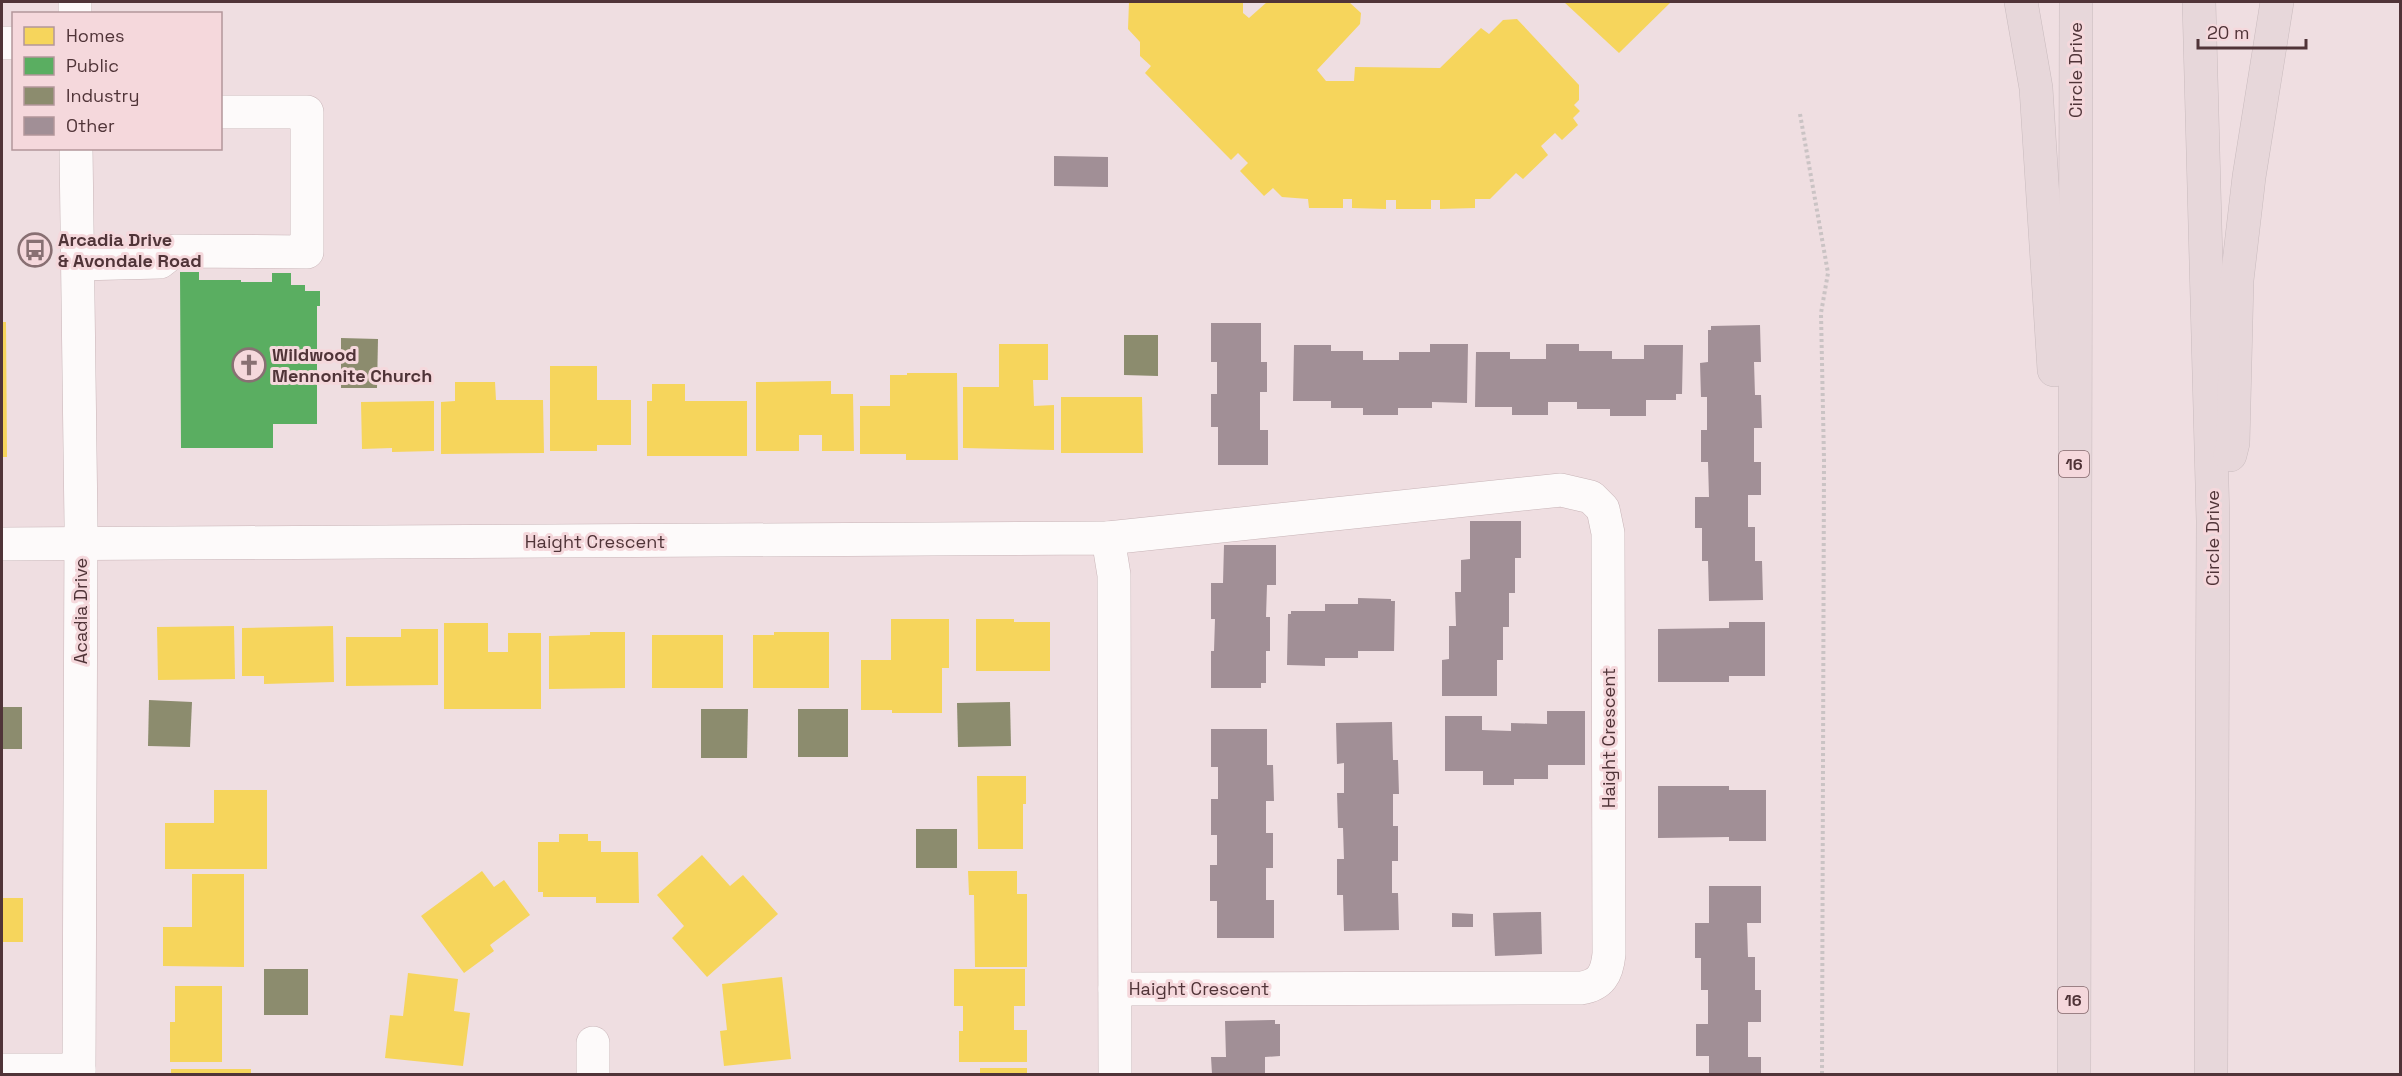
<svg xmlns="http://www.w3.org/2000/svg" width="2402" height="1076" font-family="'Space Grotesk',sans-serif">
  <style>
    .homes { fill: #f6d55c }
    .public { fill: #5aae61 }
    .industry { fill: #8c8c6e }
    .building { fill: #a18f96 }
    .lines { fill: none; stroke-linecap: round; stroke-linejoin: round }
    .minor-casing { stroke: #c8b4b7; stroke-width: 34 }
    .highway-casing { stroke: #c9bbbe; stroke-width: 34 }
    .path { stroke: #cac3c4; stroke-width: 4; stroke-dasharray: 3 3; stroke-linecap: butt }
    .minor { stroke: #fdfafa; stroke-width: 33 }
    .highway { stroke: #e7d7da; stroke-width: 33 }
    .labels { text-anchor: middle; stroke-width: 6; stroke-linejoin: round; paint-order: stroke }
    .shield { fill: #f5d8dc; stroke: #826569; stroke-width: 1.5 }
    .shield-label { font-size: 16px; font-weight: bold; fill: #503438 }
    .street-label { font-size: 18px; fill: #503438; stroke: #f5d8dc }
    .poi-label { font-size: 18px; font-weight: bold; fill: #503438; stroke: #f5d8dc; text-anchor: start }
  </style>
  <rect width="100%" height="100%" fill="#efdee1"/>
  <g class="homes">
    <polygon points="1129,2 1243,2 1243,13 1249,18 1267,2 1349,2 1361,13 1360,24 1317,70 1326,81 1354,81 1355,67 1440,68 1481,28 1489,34 1503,20 1517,19 1579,85 1579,100 1574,105 1580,111 1573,118 1578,125 1562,140 1555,133 1541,146 1548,155 1523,179 1516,173 1490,199 1475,199 1475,208 1440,209 1440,200 1431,200 1431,209 1396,209 1396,200 1386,200 1386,209 1352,208 1352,199 1343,199 1343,208 1309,208 1308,199 1282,197 1273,188 1264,196 1240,171 1248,163 1238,153 1231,160 1145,73 1151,66 1140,56 1140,42 1128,29"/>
    <polygon points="1564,2 1671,2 1619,53"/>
    <polygon points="2,322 6,322 7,457 2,457"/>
    <polygon points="999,344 1048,344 1048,380 1033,380 1034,406 1054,405 1054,450 963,448 963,387 999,387"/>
    <polygon points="550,366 597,366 597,400 631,400 631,445 597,445 597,451 550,451"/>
    <polygon points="907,373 957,373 958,460 906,460 906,454 860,454 860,406 890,406 890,375 907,375"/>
    <polygon points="831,381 831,394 853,394 854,451 822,451 822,435 799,435 799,451 756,451 756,382"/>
    <polygon points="455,382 495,382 496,400 543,400 544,453 441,454 441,402 455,401"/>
    <polygon points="652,384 685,384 685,401 747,401 747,456 647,456 647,401 652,401"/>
    <polygon points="1061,397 1142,397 1143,453 1061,453"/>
    <polygon points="434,401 434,451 392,452 392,448 362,449 361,402"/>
    <polygon points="891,619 949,619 949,668 942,668 942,713 892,713 892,710 861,710 861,660 891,660"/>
    <polygon points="976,619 1014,619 1014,622 1050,622 1050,671 976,671"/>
    <polygon points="444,623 488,623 488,652 508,652 508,633 541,633 541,709 444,709"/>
    <polygon points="234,626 235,679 158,680 157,627"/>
    <polygon points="333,626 334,682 264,684 264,676 242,676 242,628"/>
    <polygon points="401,629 438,629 438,685 346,686 346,637 401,637"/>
    <polygon points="590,632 625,632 625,688 549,689 549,636 590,635"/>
    <polygon points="774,632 829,632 829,688 753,688 753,635 774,635"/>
    <rect x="652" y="635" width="71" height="53"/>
    <polygon points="977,776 1026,776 1026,804 1023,804 1023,849 978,849"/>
    <polygon points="214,790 267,790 267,869 165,869 165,823 214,823"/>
    <polygon points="559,834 588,834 588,841 601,841 601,852 638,852 639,903 596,903 596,897 543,897 543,892 538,892 538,842 559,842"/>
    <polygon points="702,855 730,886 743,875 778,914 707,977 672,938 684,926 657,895"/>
    <polygon points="482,871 494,887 504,880 530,915 490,945 494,951 464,973 421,916"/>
    <polygon points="968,871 1017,871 1017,894 1027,894 1027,967 975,967 974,895 969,895"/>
    <polygon points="192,874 244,874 244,967 163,966 163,927 192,927"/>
    <rect x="2" y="898" width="21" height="44"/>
    <polygon points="954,969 1025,969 1025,1006 1014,1006 1014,1030 1027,1030 1027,1062 959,1062 959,1031 963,1031 963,1006 954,1006"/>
    <polygon points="408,973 458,979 454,1011 470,1013 463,1066 385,1058 390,1015 403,1016"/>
    <polygon points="782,977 791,1059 724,1066 720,1031 727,1030 722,984"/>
    <polygon points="175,986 222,986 222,1062 170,1062 170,1022 175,1022"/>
    <rect x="980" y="1068" width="47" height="6"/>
    <rect x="171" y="1069" width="80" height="5"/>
  </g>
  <polygon class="public" points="180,272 199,272 199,280 241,280 241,282 272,282 272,273 291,273 291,285 305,285 305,291 320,291 320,306 317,306 317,424 273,424 273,448 181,448"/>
  <g class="industry">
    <polygon points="1124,335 1158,335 1158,376 1124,375"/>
    <polygon points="341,338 378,339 377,388 341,388"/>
    <polygon points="149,700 192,702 190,747 148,746"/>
    <polygon points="1010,702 1011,746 958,747 957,703"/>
    <rect x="2" y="707" width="20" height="42"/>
    <polygon points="701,709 748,709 747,758 701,758"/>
    <rect x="798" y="709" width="50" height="48"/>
    <rect x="916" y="829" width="41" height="39"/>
    <rect x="264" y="969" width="44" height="46"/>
  </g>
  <g class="building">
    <polygon points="1054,156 1108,157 1108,187 1054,186"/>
    <polygon points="1211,323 1261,323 1261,362 1267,362 1267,392 1260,392 1260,430 1268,430 1268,465 1218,465 1218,427 1211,427 1211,394 1217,394 1217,362 1211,362"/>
    <polygon points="1760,325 1761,362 1754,362 1755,395 1761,395 1762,428 1754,428 1754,462 1761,462 1761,495 1748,495 1748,527 1755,527 1755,561 1762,561 1763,600 1709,601 1708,561 1702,561 1702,528 1695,528 1695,497 1709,497 1708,462 1701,462 1701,430 1707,430 1707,397 1701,397 1700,363 1708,362 1708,330 1711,330 1711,326"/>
    <polygon points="1430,344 1468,344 1467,403 1432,402 1432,408 1398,408 1398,415 1363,415 1363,408 1331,408 1331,401 1293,401 1294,345 1331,345 1331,351 1363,351 1363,360 1399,360 1399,352 1430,352"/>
    <polygon points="1546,344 1579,344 1579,351 1612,351 1612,359 1644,359 1644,345 1683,345 1682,394 1676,394 1676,400 1646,400 1646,416 1610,416 1610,409 1577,409 1577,402 1548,402 1548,415 1512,415 1512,407 1475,407 1476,352 1510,352 1510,359 1546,359"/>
    <polygon points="1470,521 1521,521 1521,558 1515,558 1515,593 1509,593 1509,627 1503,627 1503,660 1497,660 1497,696 1442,696 1442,660 1449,659 1449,626 1456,626 1455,592 1461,592 1461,560 1470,559"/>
    <polygon points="1224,545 1276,545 1276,585 1267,585 1266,617 1270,617 1270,651 1266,651 1266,683 1261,683 1261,688 1211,688 1211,651 1214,651 1215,619 1211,619 1211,583 1223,583"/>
    <polygon points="1358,598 1391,599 1391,601 1395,601 1394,651 1358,651 1358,658 1325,658 1325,666 1287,665 1288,614 1291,614 1291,611 1325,611 1325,604 1358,604"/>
    <polygon points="1729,622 1765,622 1765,676 1729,676 1729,682 1658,682 1658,629 1729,628"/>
    <polygon points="1547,711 1585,711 1585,765 1548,765 1548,779 1514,779 1514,785 1483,785 1483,771 1445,771 1445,716 1482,716 1482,730 1511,731 1511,723 1547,724"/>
    <polygon points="1392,722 1393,760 1398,760 1399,794 1393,794 1393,826 1398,826 1398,861 1392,861 1392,893 1398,893 1399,930 1344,931 1343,895 1337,895 1337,859 1344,859 1343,828 1338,828 1337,793 1344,793 1344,763 1337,764 1336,723"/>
    <polygon points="1211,729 1267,729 1267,765 1273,765 1274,801 1266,801 1266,833 1273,833 1273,868 1266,868 1266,900 1274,900 1274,938 1217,938 1217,901 1210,901 1210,865 1217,865 1217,835 1211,835 1211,799 1218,799 1218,767 1211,767"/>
    <polygon points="1658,786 1729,786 1729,790 1766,790 1766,841 1729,841 1729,837 1658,838"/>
    <polygon points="1709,886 1761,886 1761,923 1747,923 1748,957 1755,957 1755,990 1761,990 1761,1022 1748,1022 1748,1057 1761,1057 1761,1074 1709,1074 1709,1056 1696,1056 1696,1024 1708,1024 1708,990 1701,990 1701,958 1695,958 1695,923 1709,923"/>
    <polygon points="1541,912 1542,954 1495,956 1493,913"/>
    <polygon points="1452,913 1473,914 1473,927 1452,927"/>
    <polygon points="1275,1020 1275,1024 1280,1024 1280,1056 1265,1057 1265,1074 1212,1074 1211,1057 1226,1057 1225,1021"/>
  </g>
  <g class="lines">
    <g class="minor-casing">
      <g id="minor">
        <polyline points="75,2 75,14"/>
        <polyline points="2,43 14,43"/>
        <polyline points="76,148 81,524 79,1074"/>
        <polyline points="78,264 160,262 174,251 307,252 307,112 220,112"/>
        <path d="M 1108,538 L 1561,490 L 1591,497 L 1603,509 L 1608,533 L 1609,954 C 1607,974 1601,985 1581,988 L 1115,989"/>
        <polyline points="2,544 1108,538 1114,575 1115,1074"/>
        <polyline points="593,1043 593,1074"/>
        <polyline points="2,1070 79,1070"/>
      </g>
    </g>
    <g class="highway-casing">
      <g id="highway">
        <polyline points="2021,2 2036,88 2054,370"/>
        <polyline points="2199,2 2213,521 2211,1074"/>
        <polyline points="2230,455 2233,443 2237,280 2249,177 2277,2"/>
        <polyline points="2074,1074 2076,2"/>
      </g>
    </g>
    <polyline class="path" points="1800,114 1828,273 1821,313 1824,460 1822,1074"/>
    <use href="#minor" class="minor"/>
    <use href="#highway" class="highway"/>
  </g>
  <defs>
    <g id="bus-ring" transform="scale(1.725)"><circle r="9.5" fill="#f5d8dc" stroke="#887073" stroke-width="1.5"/><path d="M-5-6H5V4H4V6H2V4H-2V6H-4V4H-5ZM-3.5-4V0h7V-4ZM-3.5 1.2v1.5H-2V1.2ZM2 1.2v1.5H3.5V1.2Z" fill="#887073"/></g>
    <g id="church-ring" transform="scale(1.725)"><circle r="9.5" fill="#f5d8dc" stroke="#887073" stroke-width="1.5"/><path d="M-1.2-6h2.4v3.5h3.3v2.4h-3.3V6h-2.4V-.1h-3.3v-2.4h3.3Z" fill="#887073"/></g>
  </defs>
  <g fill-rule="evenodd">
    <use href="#bus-ring" x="35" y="250"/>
    <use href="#church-ring" x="249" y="365"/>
  </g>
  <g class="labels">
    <g class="shield">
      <rect x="2059" y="451" width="30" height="26" rx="4.5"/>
      <rect x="2058" y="987" width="30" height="26" rx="4.5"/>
    </g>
    <g class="shield-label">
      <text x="2074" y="470">16</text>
      <text x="2073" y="1006">16</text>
    </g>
    <g class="street-label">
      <text transform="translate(2076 70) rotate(-90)" y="6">Circle Drive</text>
      <text transform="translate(2213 538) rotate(-90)" y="6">Circle Drive</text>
      <text x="595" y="548">Haight Crescent</text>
      <text transform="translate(81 611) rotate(-90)" y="6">Acadia Drive</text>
      <text transform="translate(1609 738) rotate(-90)" y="6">Haight Crescent</text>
      <text x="1199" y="995">Haight Crescent</text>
    </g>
    <g class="poi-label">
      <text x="58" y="246">Arcadia Drive<tspan x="58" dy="21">&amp; Avondale Road</tspan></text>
      <text x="272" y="361">Wildwood<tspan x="272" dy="21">Mennonite Church</tspan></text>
    </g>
  </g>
  <rect width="2402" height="1076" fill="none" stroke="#503438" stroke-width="6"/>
  <rect x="12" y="12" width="210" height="138" fill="#f5d8dc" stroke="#b3969a" stroke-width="1.5"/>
  <rect x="24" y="27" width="30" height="18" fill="#f6d55c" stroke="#b3969a" stroke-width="1.5"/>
  <text x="66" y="42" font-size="18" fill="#503438">Homes</text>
  <rect x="24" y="57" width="30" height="18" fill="#5aae61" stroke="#b3969a" stroke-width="1.5"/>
  <text x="66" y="72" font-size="18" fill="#503438">Public</text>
  <rect x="24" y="87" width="30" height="18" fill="#8c8c6e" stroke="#b3969a" stroke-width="1.5"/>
  <text x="66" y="102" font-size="18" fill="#503438">Industry</text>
  <rect x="24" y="117" width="30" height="18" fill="#a18f96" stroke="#b3969a" stroke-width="1.5"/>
  <text x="66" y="132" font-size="18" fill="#503438">Other</text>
  <path d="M2198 39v9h108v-9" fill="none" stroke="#503438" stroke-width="3"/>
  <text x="2207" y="39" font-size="18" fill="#503438" stroke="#f5d8dc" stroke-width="4.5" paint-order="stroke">20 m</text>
</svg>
